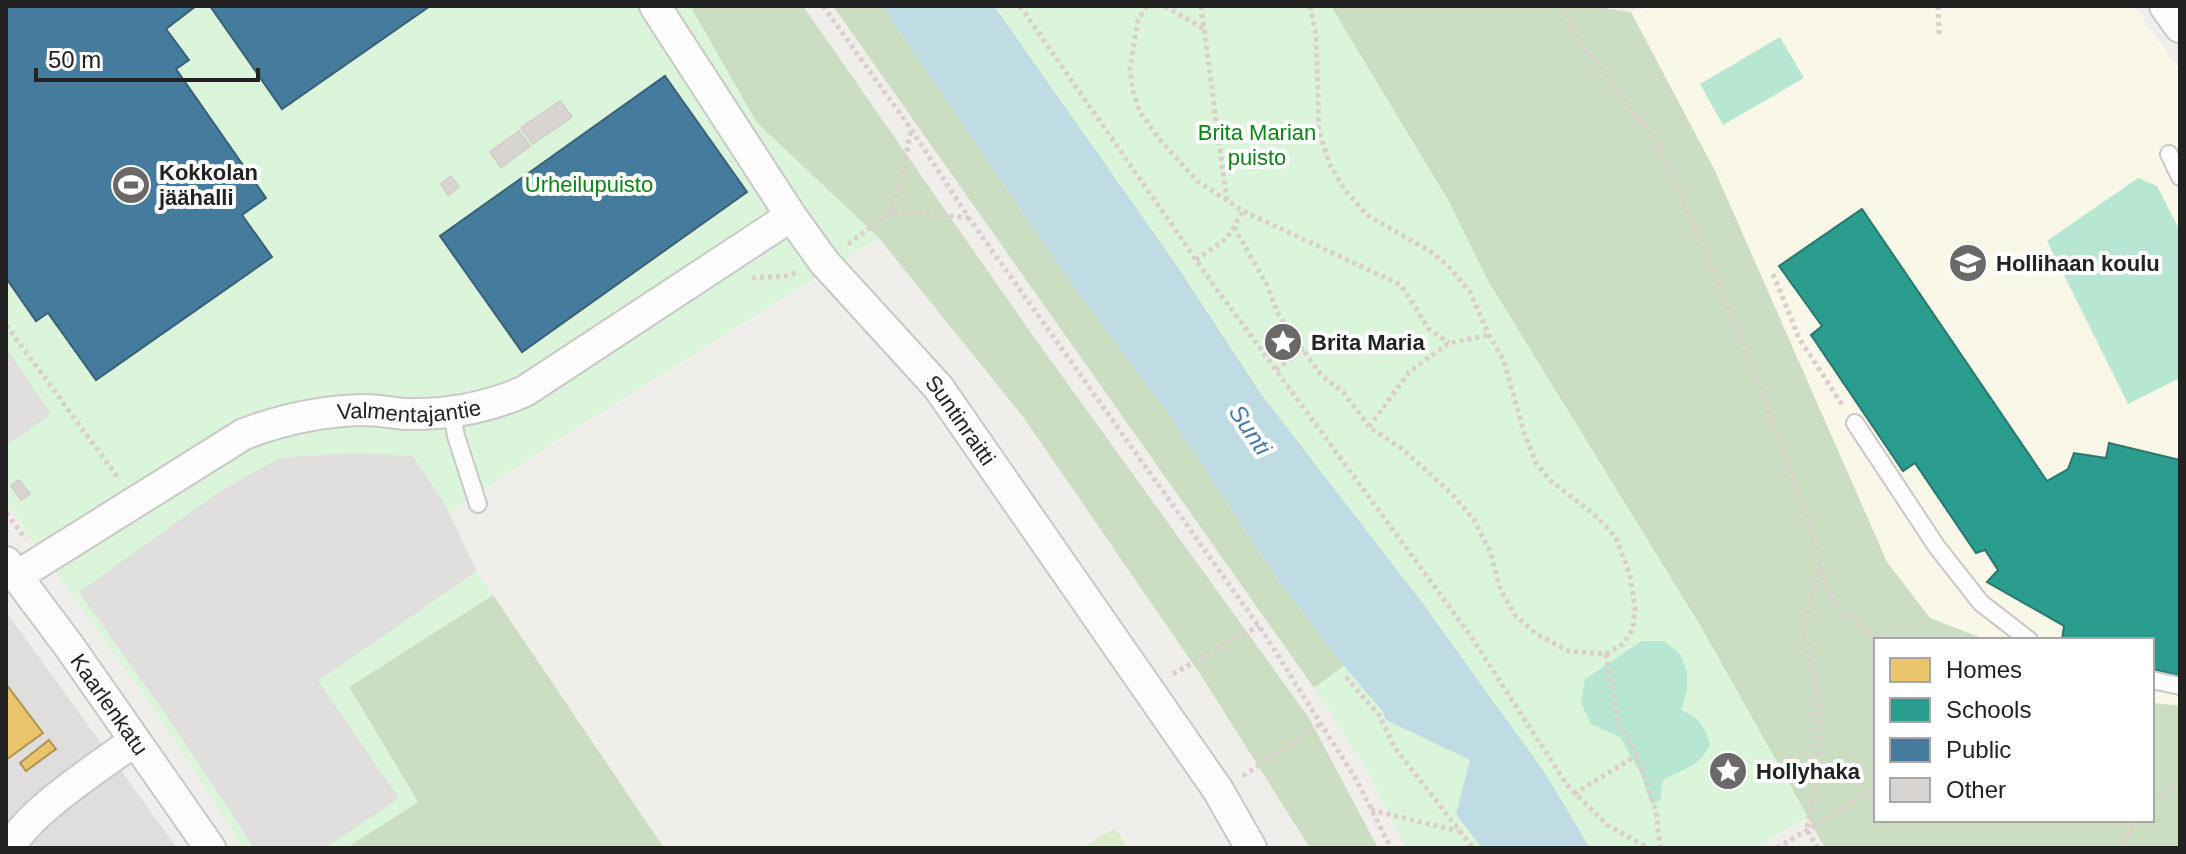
<svg xmlns="http://www.w3.org/2000/svg" width="2186" height="854" font-family="Helvetica,sans-serif">
  <style>
    .residential { fill: #dfdedc }
    .education { fill: #f8f7e8 }
    .grass { fill: #ddeccb }
    .forest { fill: #cbdec1 }
    .park { fill: #daf5da }
    .pitch { fill: #b7e6d2 }
    .parking { fill: #e0dfde }
    .water { fill: #bfdbe3 }
    .homes { fill: #e9c46a; stroke: #ad9354; stroke-width: 2 }
    .schools { fill: #2a9d8f; stroke: #28786e; stroke-width: 2 }
    .public { fill: #457b9d; stroke: #3a6078; stroke-width: 2 }
    .building { fill: #d7d4d2; stroke: #d3d0cc; stroke-width: 2 }
    .lines { fill: none; stroke-linecap: round; stroke-linejoin: round }
    .service-casing { stroke: #c9c8c7; stroke-width: 20 }
    .minor-casing { stroke: #c9c8c7; stroke-width: 34 }
    .path { stroke: #dccecd; stroke-width: 5; stroke-dasharray: 4 4; stroke-linecap: butt }
    .service { stroke: #fdfcfc; stroke-width: 16 }
    .minor { stroke: #fdfcfc; stroke-width: 30 }
    .labels { text-anchor: middle; stroke-width: 8; stroke-linejoin: round; paint-order: stroke }
    .park-label { font-size: 22px; fill: #0c8416; stroke: #fff }
    .poi-label { font-size: 22px; font-weight: bold; fill: #222; stroke: #fff; text-anchor: start }
    .street-label { font-size: 22px; fill: #222; stroke: #fff }
    .water-label { font-size: 24px; font-style: italic; fill: #4a7aab; stroke: #fff }
  </style>
  <rect width="100%" height="100%" fill="#f0eeeb"/>
  <polygon class="residential" points="6,612 177,848 6,848"/>
  <polygon class="education" points="1652,6 2134,6 2180,70 2180,704 2152,703 2152,640 1987,640 1930,619 1887,562 1715,171 1631,12"/>
  <polygon class="grass" points="1115,828 1128,848 1083,848"/>
  <g class="forest">
    <polygon points="690,6 803,6 1031,333 1309,718 1378,848 1310,848 1202,677 1024,418 879,238 757,123"/>
    <polygon points="833,6 882,6 1070,281 1168,413 1282,585 1344,666 1314,688"/>
    <polygon points="1330,6 1588,6 1631,12 1715,171 1887,562 1930,618 1987,640 1876,640 1876,820 2152,820 2152,703 2180,706 2180,848 1825,848 1701,627 1488,281 1448,200"/>
    <polygon points="493,595 664,848 346,848 418,802 349,687"/>
  </g>
  <g class="park">
    <polygon points="6,6 690,6 757,123 879,238 554,442 449,513 477,571 493,595 349,687 418,802 346,848 243,848 164,723 6,503"/>
    <polygon points="994,6 1331,6 1448,200 1488,281 1701,627 1808,817 1754,848 1590,848 1545,773 1421,601 1261,394 1177,266"/>
    <polygon points="1344,666 1383,712 1386,720 1470,760 1456,814 1482,848 1407,848 1362,762 1314,688"/>
  </g>
  <g class="pitch">
    <polygon points="1780,37 1804,78 1723,125 1700,84"/>
    <polygon points="2138,178 2157,186 2180,231 2180,378 2128,404 2047,241"/>
    <path d="M 1642,641 L 1664,641 L 1680,654 L 1687,673 L 1687,690 L 1681,710 C 1699,718 1704,725 1710,744 C 1700,768 1683,768 1663,780 L 1660,801 L 1651,804 L 1641,774 L 1620,737 L 1591,724 L 1581,703 L 1585,679 Z"/>
  </g>
  <g class="parking">
    <polygon points="6,348 51,414 6,446"/>
    <polygon points="353,453 413,456 444,503 477,571 318,681 399,798 325,848 254,848 171,722 79,592 222,490 280,458"/>
  </g>
  <polygon class="water" points="882,6 994,6 1177,266 1261,394 1421,601 1545,773 1590,848 1482,848 1456,814 1470,760 1386,720 1383,712 1344,666 1282,585 1168,413 1070,281"/>
  <g class="homes">
    <polygon points="6,684 43,733 6,760"/>
    <polygon points="49,740 56,749 26,771 20,763"/>
  </g>
  <polygon class="schools" points="1862,209 2047,481 2068,469 2074,453 2106,458 2109,443 2180,460 2180,676 2152,669 2152,640 2062,640 2064,626 1987,582 1998,570 1985,550 1976,553 1915,463 1903,471 1811,335 1822,326 1779,266"/>
  <g class="public">
    <polygon points="6,6 196,6 166,29 189,60 176,69 266,198 242,215 272,257 96,380 48,313 36,321 6,278"/>
    <polygon points="210,6 430,6 282,109"/>
    <polygon points="665,76 747,192 522,352 440,236"/>
  </g>
  <g class="building">
    <polygon points="560,101 572,117 533,144 521,128"/>
    <polygon points="519,131 530,146 501,167 490,152"/>
    <polygon points="451,176 459,187 448,195 441,184"/>
    <polygon points="19,480 30,494 21,500 11,486"/>
  </g>
  <g class="lines">
    <g class="service-casing">
      <g id="service">
        <polyline points="2169,154 2180,177"/>
        <polyline points="452,413 456,436 478,504"/>
        <polyline points="1855,423 1937,547 1981,603 2029,640"/>
        <polyline points="2152,680 2180,686"/>
      </g>
    </g>
    <g class="minor-casing">
      <g id="minor">
        <path id="s1" d="M 655,6 L 791,216 L 824,262 L 938,387 L 1218,790 L 1251,848"/>
        <polyline points="2165,6 2180,27"/>
        <path id="s2" d="M 6,562 L 69,646 L 210,848"/>
        <path id="s3" d="M 17,576 L 244,434 C 283,419 321,411 364,410 C 378,410 392,413 406,414 C 449,415 487,408 525,391 L 791,216"/>
        <path d="M 10,848 C 27,812 101,766 134,741"/>
      </g>
    </g>
    <g class="path">
      <polyline points="823,6 911,129 969,218 1265,635 1357,781 1391,848"/>
      <polyline points="1020,6 1210,280 1470,635 1567,785 1607,825 1648,848"/>
      <polyline points="1147,6 1138,20 1130,68 1133,91 1140,112 1160,140 1197,181 1243,211 1401,285 1429,329 1449,343"/>
      <polyline points="1165,6 1204,29"/>
      <polyline points="1201,6 1227,202"/>
      <polyline points="1310,6 1316,34 1319,131 1330,165 1345,190 1367,215 1433,253 1451,269 1470,292 1489,335 1504,361 1524,433 1536,463 1551,481 1596,516 1616,538 1630,575 1635,608 1633,629 1623,644 1606,654 1568,651 1535,633 1515,615 1501,591 1490,552 1475,521 1451,493 1401,448 1369,427 1409,372 1449,343 1489,335"/>
      <polyline points="1563,6 1574,34 1657,143 1692,219 1763,396 1809,523 1821,571 1835,603 1876,640"/>
      <polyline points="1938,6 1939,34"/>
      <polyline points="890,213 901,184 911,129"/>
      <polyline points="1234,227 1267,285 1278,314 1321,375 1344,393 1369,427"/>
      <polyline points="848,244 890,213 918,212 969,218"/>
      <polyline points="1196,260 1227,238 1243,211"/>
      <polyline points="1773,274 1799,338 1843,406"/>
      <polyline points="752,278 786,276 797,272"/>
      <polyline points="6,325 119,479"/>
      <polyline points="1276,370 1303,349"/>
      <polyline points="6,513 26,539"/>
      <polyline points="1606,654 1619,725 1637,755 1656,811 1660,848"/>
      <polyline points="1173,674 1259,626"/>
      <polyline points="1346,677 1379,715 1395,748 1473,848"/>
      <polyline points="1243,776 1322,723"/>
      <polyline points="1574,794 1637,755"/>
      <polyline points="2152,800 2180,784"/>
      <polyline points="1371,810 1458,831"/>
      <polyline points="1777,848 1876,789"/>
      <polyline points="1818,848 1807,830 1820,743 1821,707 1804,630 1811,594 1821,571"/>
      <polyline points="2119,848 2137,820"/>
    </g>
    <use href="#service" class="service"/>
    <use href="#minor" class="minor"/>
  </g>
  <defs>
    <g id="stadium-disc" transform="scale(2)"><circle r="9.5" fill="#6a6968" stroke="#fff"/><path d="M0-5a6.5 5 0 1 0 0 10a6.5 5 0 1 0 0-10ZM-3.5-1.8h7v3.6h-7Z" fill="#fff"/></g>
    <g id="school-disc" transform="scale(2)"><circle r="9.5" fill="#6a6968" stroke="#fff"/><path d="M0-5L7-2L0 1L-7-2ZM-4 1L0 2.5L4 1V4Q0 6-4 4Z" fill="#fff"/></g>
    <g id="sight-disc" transform="scale(2)"><circle r="9.5" fill="#6a6968" stroke="#fff"/><path d="M0-6L1.8-2.2L6-1.7L2.9 1.2L3.7 5.4L0 3.3L-3.7 5.4L-2.9 1.2L-6-1.7L-1.8-2.2Z" fill="#fff"/></g>
  </defs>
  <g fill-rule="evenodd">
    <use href="#stadium-disc" x="131" y="185"/>
    <use href="#school-disc" x="1968" y="263"/>
    <use href="#sight-disc" x="1283" y="342"/>
    <use href="#sight-disc" x="1728" y="771"/>
  </g>
  <g class="labels">
    <g class="park-label">
      <text x="1257" y="140">Brita Marian<tspan x="1257" dy="25">puisto</tspan></text>
      <text x="589" y="192">Urheilupuisto</text>
    </g>
    <g class="poi-label">
      <text x="159" y="180">Kokkolan<tspan x="159" dy="25">jäähalli</tspan></text>
      <text x="1996" y="271">Hollihaan koulu</text>
      <text x="1311" y="350">Brita Maria</text>
      <text x="1756" y="779">Hollyhaka</text>
    </g>
    <g class="street-label">
      <text dy="8" stroke="none"><textPath href="#s3" startOffset="436">Valmentajantie</textPath></text>
      <text dy="8" stroke="none"><textPath href="#s1" startOffset="516">Suntinraitti</textPath></text>
      <text dy="8" stroke="none"><textPath href="#s2" startOffset="176">Kaarlenkatu</textPath></text>
    </g>
    <g class="water-label">
      <text transform="translate(1250 430) rotate(56)" y="8">Sunti</text>
    </g>
  </g>
  <rect width="2186" height="854" fill="none" stroke="#222222" stroke-width="16"/>
  <rect x="1874" y="638" width="280" height="184" fill="#ffffff" stroke="#a7a7a7" stroke-width="2"/>
  <rect x="1890" y="658" width="40" height="24" fill="#e9c46a" stroke="#a7a7a7" stroke-width="2"/>
  <text x="1946" y="678" font-size="24" fill="#222222">Homes</text>
  <rect x="1890" y="698" width="40" height="24" fill="#2a9d8f" stroke="#a7a7a7" stroke-width="2"/>
  <text x="1946" y="718" font-size="24" fill="#222222">Schools</text>
  <rect x="1890" y="738" width="40" height="24" fill="#457b9d" stroke="#a7a7a7" stroke-width="2"/>
  <text x="1946" y="758" font-size="24" fill="#222222">Public</text>
  <rect x="1890" y="778" width="40" height="24" fill="#d7d4d2" stroke="#a7a7a7" stroke-width="2"/>
  <text x="1946" y="798" font-size="24" fill="#222222">Other</text>
  <path d="M36 68v12h222v-12" fill="none" stroke="#222222" stroke-width="4"/>
  <text x="48" y="68" font-size="24" fill="#222222" stroke="#ffffff" stroke-width="6" paint-order="stroke">50 m</text>
</svg>
